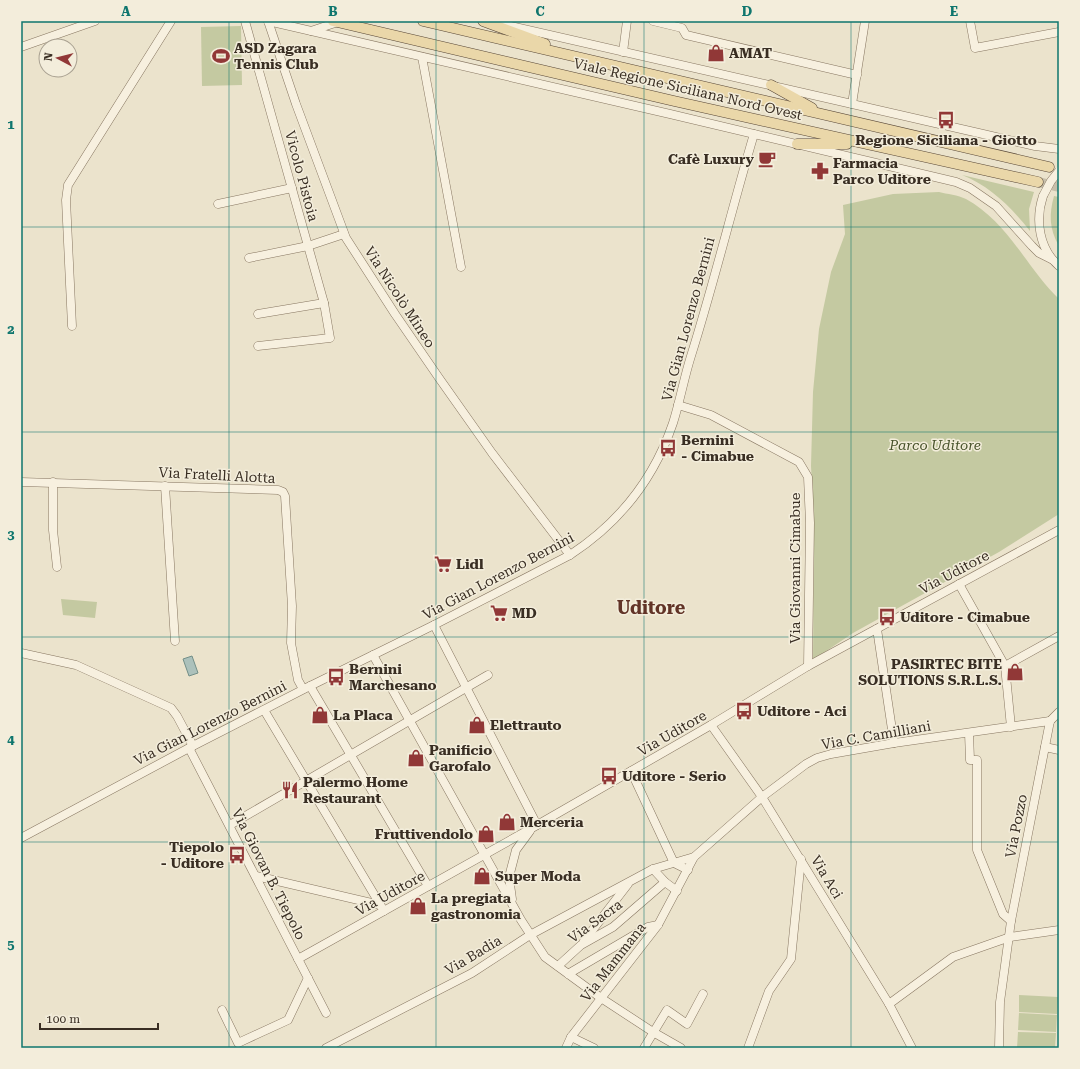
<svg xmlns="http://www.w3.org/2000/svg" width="1080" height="1069" font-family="'Roboto Serif',serif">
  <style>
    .green { fill: #c4c9a1 }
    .water { fill: #acc1bb; stroke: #738f88 }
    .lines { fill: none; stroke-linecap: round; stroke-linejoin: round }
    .major-tunnel { stroke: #c7bfaa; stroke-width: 10; stroke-dasharray: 10 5; stroke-linecap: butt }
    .minor-casing { stroke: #877661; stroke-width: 9 }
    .major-casing { stroke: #564535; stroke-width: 11 }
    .minor { stroke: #f7f0df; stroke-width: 8 }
    .major { stroke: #ead7a9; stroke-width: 10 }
    .minor-bridge-casing { stroke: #877661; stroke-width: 9; stroke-linecap: butt }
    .minor-bridge { stroke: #f7f0df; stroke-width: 8 }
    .grid { fill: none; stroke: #0f766e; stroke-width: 1; stroke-opacity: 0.55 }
    .labels { text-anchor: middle; stroke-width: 3; stroke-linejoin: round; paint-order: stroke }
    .poi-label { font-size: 14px; font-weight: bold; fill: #392e23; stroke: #f3eddb; text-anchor: start }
    .street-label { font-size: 14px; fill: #392e23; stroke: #f3eddb }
    .park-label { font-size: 14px; font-style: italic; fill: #49542c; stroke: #f3eddb }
    .district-label { font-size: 18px; font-weight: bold; fill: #623427; stroke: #f3eddb }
    .neatline { fill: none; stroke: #0f766e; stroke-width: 1.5 }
    .grid-label { font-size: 13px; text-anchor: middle; font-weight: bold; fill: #0f766e }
  </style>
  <rect width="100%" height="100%" fill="#ebe3cc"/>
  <g class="green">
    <polygon points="241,26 242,85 202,86 201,27"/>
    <path d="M 962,175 L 1034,192 L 1029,209 L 1030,231 C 1011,207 990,186 962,175 Z"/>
    <path d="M 939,192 C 947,194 958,195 966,199 C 1008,222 1026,267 1059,299 L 1059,514 L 999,552 L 853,633 L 813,660 L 814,521 L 811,466 L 813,392 L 819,329 L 831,272 L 845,234 L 843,205 L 893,194 Z"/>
    <path d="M 1054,196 L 1059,197 L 1059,246 C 1049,229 1049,214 1054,196 Z"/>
    <polygon points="61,599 97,602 95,618 63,615"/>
    <polygon points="1019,995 1058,997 1057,1014 1019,1012"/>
    <polygon points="1019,1013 1057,1015 1056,1032 1018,1030"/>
    <polygon points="1018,1032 1056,1033 1055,1048 1017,1048"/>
  </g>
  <polygon class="water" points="192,656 198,673 189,676 183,659"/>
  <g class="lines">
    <polyline class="major-tunnel" points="1038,182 1059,187"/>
    <g class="minor-casing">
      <g id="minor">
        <polyline points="245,21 324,303 330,338 258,346"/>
        <polyline points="268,21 670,114 956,182 970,188 996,206 1032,246 1039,253 1053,260"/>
        <polyline points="268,21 296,104 346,238 395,314 439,378 492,453 570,555"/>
        <polyline points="653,21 682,28 686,35 857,75"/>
        <polyline points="970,21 975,48 1059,32"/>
        <polyline points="502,24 983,134 1035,146 1059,149"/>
        <polyline points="311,31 338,22"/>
        <polyline points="21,47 95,21"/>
        <polyline points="623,52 627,21"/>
        <polyline points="422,57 461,267"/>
        <polyline points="852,104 865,21"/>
        <path d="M 1043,196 C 1035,220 1039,249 1059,266"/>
        <polyline points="218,204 292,188"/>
        <polyline points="249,258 308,246 344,234"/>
        <polyline points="258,314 324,303"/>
        <polyline points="72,326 66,200 68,185 171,21"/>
        <polyline points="678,405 711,415 799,462 808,477 810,523 808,666"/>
        <polyline points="21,482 278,490 283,492 285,496 292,606 291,643 298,680 303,689"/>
        <polyline points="53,482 53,530 57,567"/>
        <polyline points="165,486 175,641"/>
        <polyline points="959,584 1005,666 1011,727"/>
        <polyline points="434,625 537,825"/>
        <polyline points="877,629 894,743"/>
        <polyline points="21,653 76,665 171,708 177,716 193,746"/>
        <polyline points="373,655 521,920 545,957 601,998 653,1032 681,1048"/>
        <polyline points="1005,666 1059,636"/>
        <polyline points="310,686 428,886"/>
        <polyline points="264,710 384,911"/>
        <polyline points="1050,721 1059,712"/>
        <polyline points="711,725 762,797 889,1004 912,1048"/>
        <polyline points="969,733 970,760 977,760 977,850 1003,914 1011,921"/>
        <polyline points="1045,747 1059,750"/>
        <polyline points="189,748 326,1013"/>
        <polyline points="631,771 674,863 688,870"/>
        <polyline points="230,825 488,675"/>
        <path d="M 21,838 L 189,748 L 310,686 L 434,625 L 570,555 C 619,523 654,479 673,423 C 680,401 684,378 691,356 C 714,283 732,208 754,134"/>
        <polyline points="653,869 665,882 677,891"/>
        <polyline points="256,876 380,905"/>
        <polyline points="512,899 509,877 516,850 530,831"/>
        <polyline points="584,941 628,884"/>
        <polyline points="298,959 532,828 711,725 808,666 1059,530"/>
        <polyline points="558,966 581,945 613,927 665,882"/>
        <polyline points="568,974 648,927 658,925"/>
        <polyline points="889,1004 953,957 1010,937 1059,930"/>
        <polyline points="222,1010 238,1043 288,1020 308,978"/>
        <polyline points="571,1037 594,1048"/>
        <polyline points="326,1048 472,973 530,935 653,869 694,857"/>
        <polyline points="566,1048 571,1037 658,925 694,857 762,797 806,764 817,758 831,754 894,743 1050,721"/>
        <polyline points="644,1048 667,1010 687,1024 703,994"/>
        <polyline points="748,1048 769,991 791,959 801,859"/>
        <polyline points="999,1048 1000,1002 1011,921 1050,721"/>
      </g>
    </g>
    <g class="major-casing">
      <g id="major">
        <polyline points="333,21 674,101 1038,182"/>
        <polyline points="423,21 1049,167"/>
        <polyline points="483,21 545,44"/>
        <polyline points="771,85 812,108"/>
        <polyline points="797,144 847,144"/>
      </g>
    </g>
    <use href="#minor" class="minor"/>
    <use href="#major" class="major"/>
    <g class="minor-bridge-casing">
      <polyline id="minor-bridge" points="1043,196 1051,181 1059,171"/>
    </g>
    <use href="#minor-bridge" class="minor-bridge"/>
  </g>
  <path class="grid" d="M 229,21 L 229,1048M 436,21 L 436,1048M 644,21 L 644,1048M 851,21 L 851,1048M 21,227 L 1059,227M 21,432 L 1059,432M 21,637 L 1059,637M 21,842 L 1059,842"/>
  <defs>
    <g id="shop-bare" transform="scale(1.38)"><path d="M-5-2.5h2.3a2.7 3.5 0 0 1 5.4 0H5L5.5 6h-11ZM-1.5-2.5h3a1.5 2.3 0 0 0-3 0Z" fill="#913837" stroke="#f3eddb" stroke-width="2.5" paint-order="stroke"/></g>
    <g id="stadium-bare" transform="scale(1.38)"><path d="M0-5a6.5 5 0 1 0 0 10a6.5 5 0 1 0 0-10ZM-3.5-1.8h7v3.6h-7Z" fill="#913837" stroke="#f3eddb" stroke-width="2.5" paint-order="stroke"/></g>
    <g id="bus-bare" transform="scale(1.38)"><path d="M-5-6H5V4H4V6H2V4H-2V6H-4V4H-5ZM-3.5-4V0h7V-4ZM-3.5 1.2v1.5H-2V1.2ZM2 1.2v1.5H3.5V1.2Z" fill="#913837" stroke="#f3eddb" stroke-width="2.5" paint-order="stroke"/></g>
    <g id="cafe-bare" transform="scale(1.38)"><path d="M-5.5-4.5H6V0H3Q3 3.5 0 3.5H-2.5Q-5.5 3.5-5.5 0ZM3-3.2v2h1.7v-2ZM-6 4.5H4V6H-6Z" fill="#913837" stroke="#f3eddb" stroke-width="2.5" paint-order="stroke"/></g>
    <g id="pharmacy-bare" transform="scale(1.38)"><path d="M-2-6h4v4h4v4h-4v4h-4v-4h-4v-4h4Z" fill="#913837" stroke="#f3eddb" stroke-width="2.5" paint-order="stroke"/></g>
    <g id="supermarket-bare" transform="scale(1.38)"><path d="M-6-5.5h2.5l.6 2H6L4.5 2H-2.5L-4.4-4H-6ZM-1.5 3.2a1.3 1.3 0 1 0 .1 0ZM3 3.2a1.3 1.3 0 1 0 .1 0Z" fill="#913837" stroke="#f3eddb" stroke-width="2.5" paint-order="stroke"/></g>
    <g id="restaurant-bare" transform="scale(1.38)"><path d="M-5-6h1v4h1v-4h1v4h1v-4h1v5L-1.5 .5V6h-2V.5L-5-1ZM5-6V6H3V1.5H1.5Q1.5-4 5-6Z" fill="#913837" stroke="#f3eddb" stroke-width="2.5" paint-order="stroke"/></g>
  </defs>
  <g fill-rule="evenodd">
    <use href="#shop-bare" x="716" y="53"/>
    <use href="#stadium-bare" x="221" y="56"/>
    <use href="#bus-bare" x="946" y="120"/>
    <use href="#cafe-bare" x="767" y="159"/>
    <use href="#pharmacy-bare" x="820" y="171"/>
    <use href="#bus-bare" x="668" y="448"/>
    <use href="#supermarket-bare" x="443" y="564"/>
    <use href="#supermarket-bare" x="499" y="613"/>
    <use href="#bus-bare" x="887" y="617"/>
    <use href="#shop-bare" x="1015" y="672"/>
    <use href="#bus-bare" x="336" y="677"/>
    <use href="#bus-bare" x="744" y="711"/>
    <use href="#shop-bare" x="320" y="715"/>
    <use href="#shop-bare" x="477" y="725"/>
    <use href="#shop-bare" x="416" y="758"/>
    <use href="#bus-bare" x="609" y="776"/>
    <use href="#restaurant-bare" x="290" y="790"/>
    <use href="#shop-bare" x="507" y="822"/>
    <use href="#shop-bare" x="486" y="834"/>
    <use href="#bus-bare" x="237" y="855"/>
    <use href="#shop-bare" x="482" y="876"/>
    <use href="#shop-bare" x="418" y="906"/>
  </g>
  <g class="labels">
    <g class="poi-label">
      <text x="234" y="53">ASD Zagara<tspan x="234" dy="16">Tennis Club</tspan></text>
      <text x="729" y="58">AMAT</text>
      <text x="946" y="145" text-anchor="middle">Regione Siciliana - Giotto</text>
      <text x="754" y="164" text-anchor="end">Cafè Luxury</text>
      <text x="833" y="168">Farmacia<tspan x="833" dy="16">Parco Uditore</tspan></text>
      <text x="681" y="445">Bernini<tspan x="681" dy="16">- Cimabue</tspan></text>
      <text x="456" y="569">Lidl</text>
      <text x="512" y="618">MD</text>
      <text x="900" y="622">Uditore - Cimabue</text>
      <text x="1002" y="669" text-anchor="end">PASIRTEC BITE<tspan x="1002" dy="16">SOLUTIONS S.R.L.S.</tspan></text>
      <text x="349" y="674">Bernini<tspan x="349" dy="16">Marchesano</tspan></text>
      <text x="757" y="716">Uditore - Aci</text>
      <text x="333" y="720">La Placa</text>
      <text x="490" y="730">Elettrauto</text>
      <text x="429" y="755">Panificio<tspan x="429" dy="16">Garofalo</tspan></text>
      <text x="622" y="781">Uditore - Serio</text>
      <text x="303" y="787">Palermo Home<tspan x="303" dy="16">Restaurant</tspan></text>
      <text x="520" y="827">Merceria</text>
      <text x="473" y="839" text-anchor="end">Fruttivendolo</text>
      <text x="224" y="852" text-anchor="end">Tiepolo<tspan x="224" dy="16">- Uditore</tspan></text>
      <text x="495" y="881">Super Moda</text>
      <text x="431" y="903">La pregiata<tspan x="431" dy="16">gastronomia</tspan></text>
    </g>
    <g class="street-label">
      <text transform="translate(688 89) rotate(13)" y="5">Viale Regione Siciliana Nord Ovest</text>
      <text transform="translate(302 176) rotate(75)" y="5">Vicolo Pistoia</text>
      <text transform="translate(400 297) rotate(57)" y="5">Via Nicolò Mineo</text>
      <text transform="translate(688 319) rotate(-75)" y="5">Via Gian Lorenzo Bernini</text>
      <text transform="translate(217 475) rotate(3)" y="5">Via Fratelli Alotta</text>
      <text transform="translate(795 568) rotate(-90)" y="5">Via Giovanni Cimabue</text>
      <text transform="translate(954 572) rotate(-28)" y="5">Via Uditore</text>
      <text transform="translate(498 576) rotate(-28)" y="5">Via Gian Lorenzo Bernini</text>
      <text transform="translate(210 723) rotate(-27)" y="5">Via Gian Lorenzo Bernini</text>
      <text transform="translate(672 733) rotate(-30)" y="5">Via Uditore</text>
      <text transform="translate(876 735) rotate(-10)" y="5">Via C. Camilliani</text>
      <text transform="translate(1016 826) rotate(-79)" y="5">Via Pozzo</text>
      <text transform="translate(269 874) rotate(63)" y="5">Via Giovan B. Tiepolo</text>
      <text transform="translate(827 877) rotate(59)" y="5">Via Aci</text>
      <text transform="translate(390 893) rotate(-29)" y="5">Via Uditore</text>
      <text transform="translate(595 921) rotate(-36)" y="5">Via Sacra</text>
      <text transform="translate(473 955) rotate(-31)" y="5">Via Badia</text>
      <text transform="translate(613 962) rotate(-52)" y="5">Via Mammana</text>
    </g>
    <g class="park-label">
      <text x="935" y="450">Parco Uditore</text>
    </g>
    <g class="district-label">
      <text x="651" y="614">Uditore</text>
    </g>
  </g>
  <rect width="1080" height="1069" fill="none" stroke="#f3eddb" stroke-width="44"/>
  <g transform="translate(58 58) rotate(277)"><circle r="19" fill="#f3eddb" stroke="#a9a191"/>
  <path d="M0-3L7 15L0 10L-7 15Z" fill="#913837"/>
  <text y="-6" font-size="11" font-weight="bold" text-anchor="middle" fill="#392e23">N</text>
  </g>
  <path d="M40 1023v6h118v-6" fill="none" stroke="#392e23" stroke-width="2"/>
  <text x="46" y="1023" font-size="12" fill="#392e23" stroke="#f3eddb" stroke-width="3" paint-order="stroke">100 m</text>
  <rect x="22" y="22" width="1036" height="1025" class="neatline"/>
  <g class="grid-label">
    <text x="126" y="16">A</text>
    <text x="333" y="16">B</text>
    <text x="540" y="16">C</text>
    <text x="747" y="16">D</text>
    <text x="954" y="16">E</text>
    <text x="11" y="129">1</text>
    <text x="11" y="334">2</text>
    <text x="11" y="539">3</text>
    <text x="11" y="744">4</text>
    <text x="11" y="949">5</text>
  </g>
</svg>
